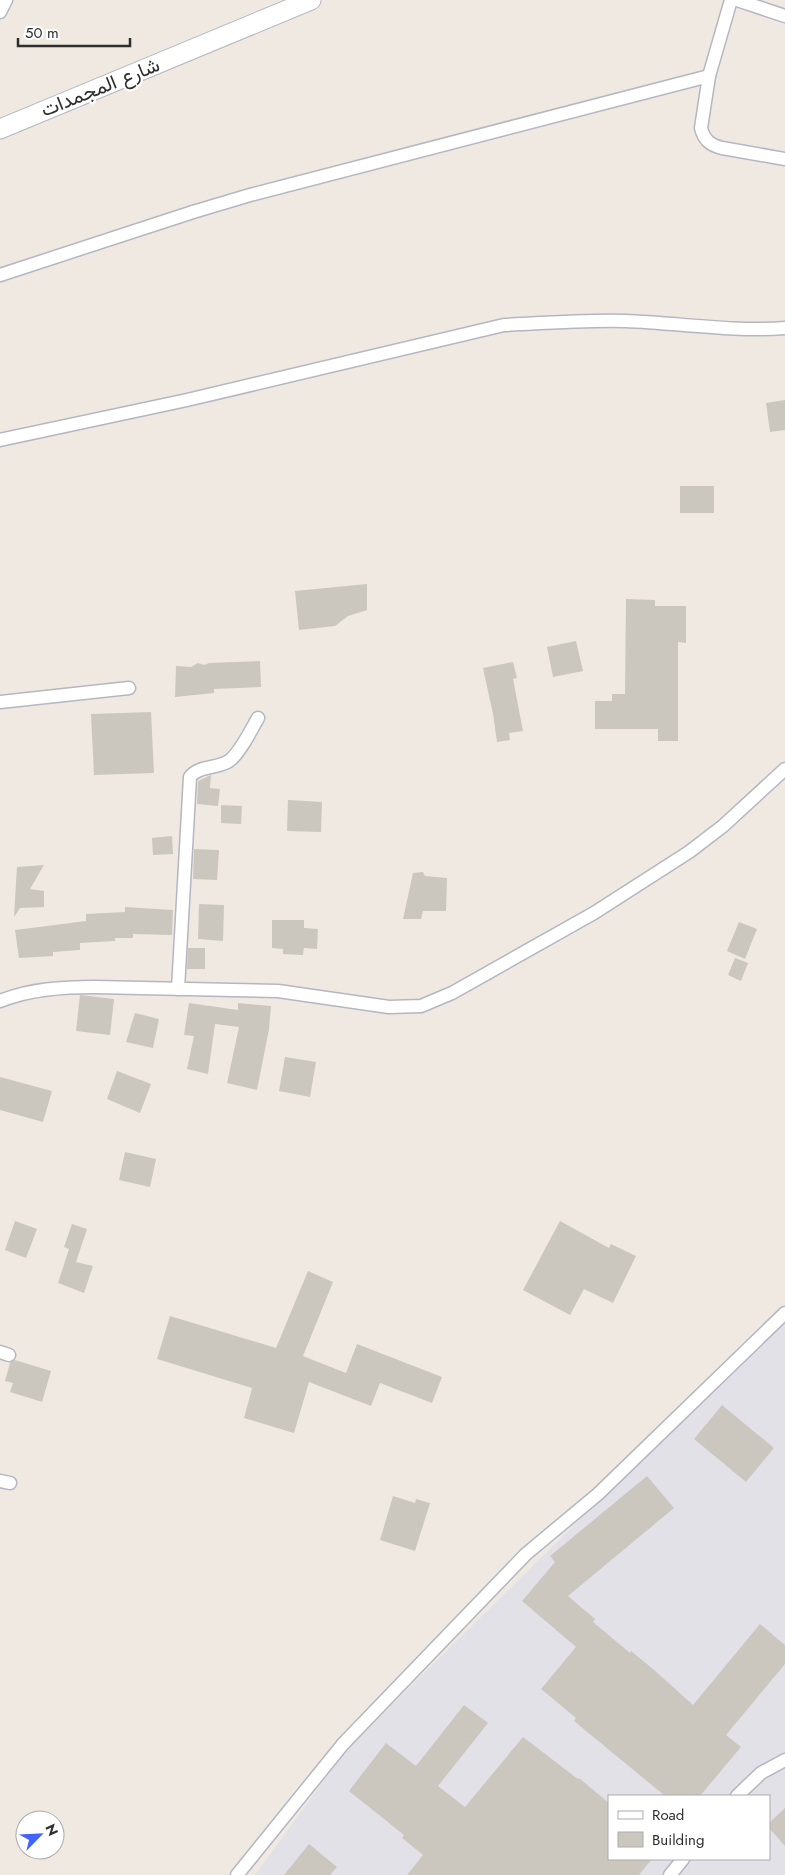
<svg xmlns="http://www.w3.org/2000/svg" width="785" height="1875" font-family="Jost,Vazirmatn,sans-serif">
  <style>
    .industrial { fill: #e3e1e8; fill-rule: evenodd }
    .building { fill: #cbc7bf }
    .lines { fill: none; stroke-linecap: round; stroke-linejoin: round }
    .minor-casing { stroke: #b4b7c1; stroke-width: 15 }
    .secondary-casing { stroke: #b4b7c1; stroke-width: 21 }
    .minor { stroke: #fff; stroke-width: 12 }
    .secondary { stroke: #fff; stroke-width: 19 }
    .labels { text-anchor: middle; stroke-width: 4.5; stroke-linejoin: round; paint-order: stroke }
    .street-label { font-size: 20px; fill: #2e2e2e; stroke: #fff }
  </style>
  <rect width="100%" height="100%" fill="#efe9e1"/>
  <path class="industrial" d="M 785,1317 L 785,1875 L 255,1875 L 346,1750 ZM 609,1796 L 769,1796 L 769,1859 L 609,1859 Z"/>
  <g class="building">
    <polygon points="785,400 785,430 770,432 766,403"/>
    <rect x="680" y="486" width="34" height="27"/>
    <polygon points="367,584 367,610 348,616 335,626 299,630 295,591"/>
    <polygon points="626,599 655,600 655,606 686,606 686,643 678,642 678,741 658,741 658,729 595,729 595,701 612,701 612,694 625,694"/>
    <polygon points="576,641 583,671 553,677 547,647"/>
    <polygon points="260,661 261,687 214,689 214,693 175,697 176,666 191,667 198,663 204,665 209,663"/>
    <polygon points="513,662 517,678 513,679 523,731 509,733 510,740 497,742 493,714 483,668"/>
    <polygon points="151,712 154,773 94,775 91,714"/>
    <polygon points="211,775 210,788 220,789 218,806 197,804 198,781"/>
    <polygon points="288,800 322,802 321,832 287,831"/>
    <polygon points="221,805 242,806 241,824 221,823"/>
    <polygon points="172,836 173,854 153,855 152,838"/>
    <polygon points="194,849 219,850 217,880 193,879"/>
    <polygon points="44,865 30,889 44,891 44,907 20,908 14,917 17,867"/>
    <polygon points="423,872 425,876 447,878 446,911 423,911 421,919 403,919 413,873"/>
    <polygon points="199,904 224,905 223,941 198,939"/>
    <polygon points="125,907 173,910 172,935 133,934 133,938 115,938 115,941 80,943 80,950 53,952 53,956 19,958 15,930 86,921 86,914 125,912"/>
    <polygon points="272,920 304,920 304,928 318,929 317,949 304,948 303,955 283,954 283,949 272,948"/>
    <polygon points="739,922 757,929 745,959 727,951"/>
    <polygon points="188,948 205,948 205,969 187,969"/>
    <polygon points="735,958 748,963 741,981 728,975"/>
    <polygon points="80,995 114,999 110,1035 76,1031"/>
    <polygon points="189,1003 238,1010 238,1003 271,1006 269,1029 257,1090 227,1083 239,1027 215,1024 208,1074 187,1069 194,1036 184,1035"/>
    <polygon points="135,1013 159,1019 153,1048 126,1042"/>
    <polygon points="285,1057 316,1062 310,1097 279,1091"/>
    <polygon points="117,1071 151,1084 140,1113 107,1099"/>
    <polygon points="0,1077 52,1091 43,1122 0,1110"/>
    <polygon points="125,1152 156,1159 150,1187 119,1180"/>
    <polygon points="15,1221 37,1229 26,1258 5,1250"/>
    <polygon points="560,1221 609,1248 611,1244 636,1256 613,1303 584,1289 570,1315 523,1290"/>
    <polygon points="72,1224 87,1229 76,1262 93,1266 84,1293 58,1283 69,1249 64,1247"/>
    <polygon points="308,1271 333,1282 303,1356 346,1373 357,1344 442,1377 432,1403 380,1383 371,1406 309,1382 294,1433 244,1418 252,1388 157,1359 170,1316 276,1348"/>
    <polygon points="15,1360 51,1371 42,1402 10,1392 13,1383 5,1381 10,1363"/>
    <polygon points="722,1405 774,1448 746,1482 694,1439"/>
    <polygon points="647,1476 674,1508 568,1596 595,1619 593,1622 630,1653 631,1651 653,1669 693,1705 760,1624 785,1645 785,1664 726,1735 741,1747 700,1796 665,1796 574,1721 576,1718 541,1689 576,1647 522,1601 555,1562 550,1556"/>
    <polygon points="393,1496 415,1503 416,1499 430,1503 415,1551 380,1540"/>
    <polygon points="464,1705 488,1723 438,1786 465,1807 523,1737 578,1779 579,1778 609,1803 609,1859 652,1859 639,1875 407,1875 423,1855 402,1838 404,1835 349,1791 386,1743 416,1766"/>
    <polygon points="785,1808 785,1846 769,1828 769,1823"/>
    <polygon points="309,1844 337,1867 330,1875 284,1875"/>
  </g>
  <g class="lines">
    <g class="minor-casing">
      <g id="minor">
        <path d="M 731,0 L 709,76 L 701,128 C 704,140 710,145 722,148 L 785,159"/>
        <polyline points="737,0 785,16"/>
        <polyline points="0,12 6,0"/>
        <polyline points="0,275 193,212 250,195 709,76"/>
        <path d="M 0,440 L 187,400 L 504,325 C 544,323 585,320 625,321 C 679,323 732,332 785,328"/>
        <polyline points="0,702 129,688"/>
        <path d="M 178,989 L 190,777 C 199,765 217,769 229,761 C 240,753 251,730 258,718"/>
        <path d="M 0,1001 C 30,989 63,987 95,987 L 278,991 L 389,1007 L 421,1006 L 452,993 L 594,913 L 689,852 L 723,826 L 785,769"/>
        <polyline points="0,1352 9,1355"/>
        <polyline points="0,1481 10,1483"/>
        <polyline points="737,1796 761,1773 785,1760"/>
        <polyline points="237,1875 343,1744 526,1554 598,1494 785,1313"/>
        <polyline points="670,1875 683,1859"/>
      </g>
    </g>
    <g class="secondary-casing">
      <polyline id="secondary" points="0,129 311,0"/>
    </g>
    <use href="#minor" class="minor"/>
    <use href="#secondary" class="secondary"/>
  </g>
  <g class="labels">
    <g class="street-label">
      <text transform="translate(100 87) rotate(-22)" y="7">شارع المجمدات</text>
    </g>
  </g>
  <rect x="608" y="1795" width="162" height="65" fill="#ffffff" stroke="#ababab"/>
  <rect x="618" y="1811" width="25" height="8" fill="#ffffff" stroke="#ababab"/>
  <text x="652" y="1820" font-size="15" fill="#2e2e2e">Road</text>
  <rect x="618" y="1832" width="25" height="15" fill="#cbc7bf" stroke="#ababab"/>
  <text x="652" y="1845" font-size="15" fill="#2e2e2e">Building</text>
  <g transform="translate(40 1835) rotate(66)"><circle r="24" fill="#ffffff" stroke="#ababab"/>
  <path d="M0-4L9 19L0 12L-9 19Z" fill="#4264fb"/>
  <text y="-8" font-size="14" font-weight="bold" text-anchor="middle" fill="#2e2e2e">N</text>
  </g>
  <path d="M18 38v8h112v-8" fill="none" stroke="#2e2e2e" stroke-width="2.5"/>
  <text x="25" y="38" font-size="15" fill="#2e2e2e" stroke="#ffffff" stroke-width="4" paint-order="stroke">50 m</text>
</svg>
